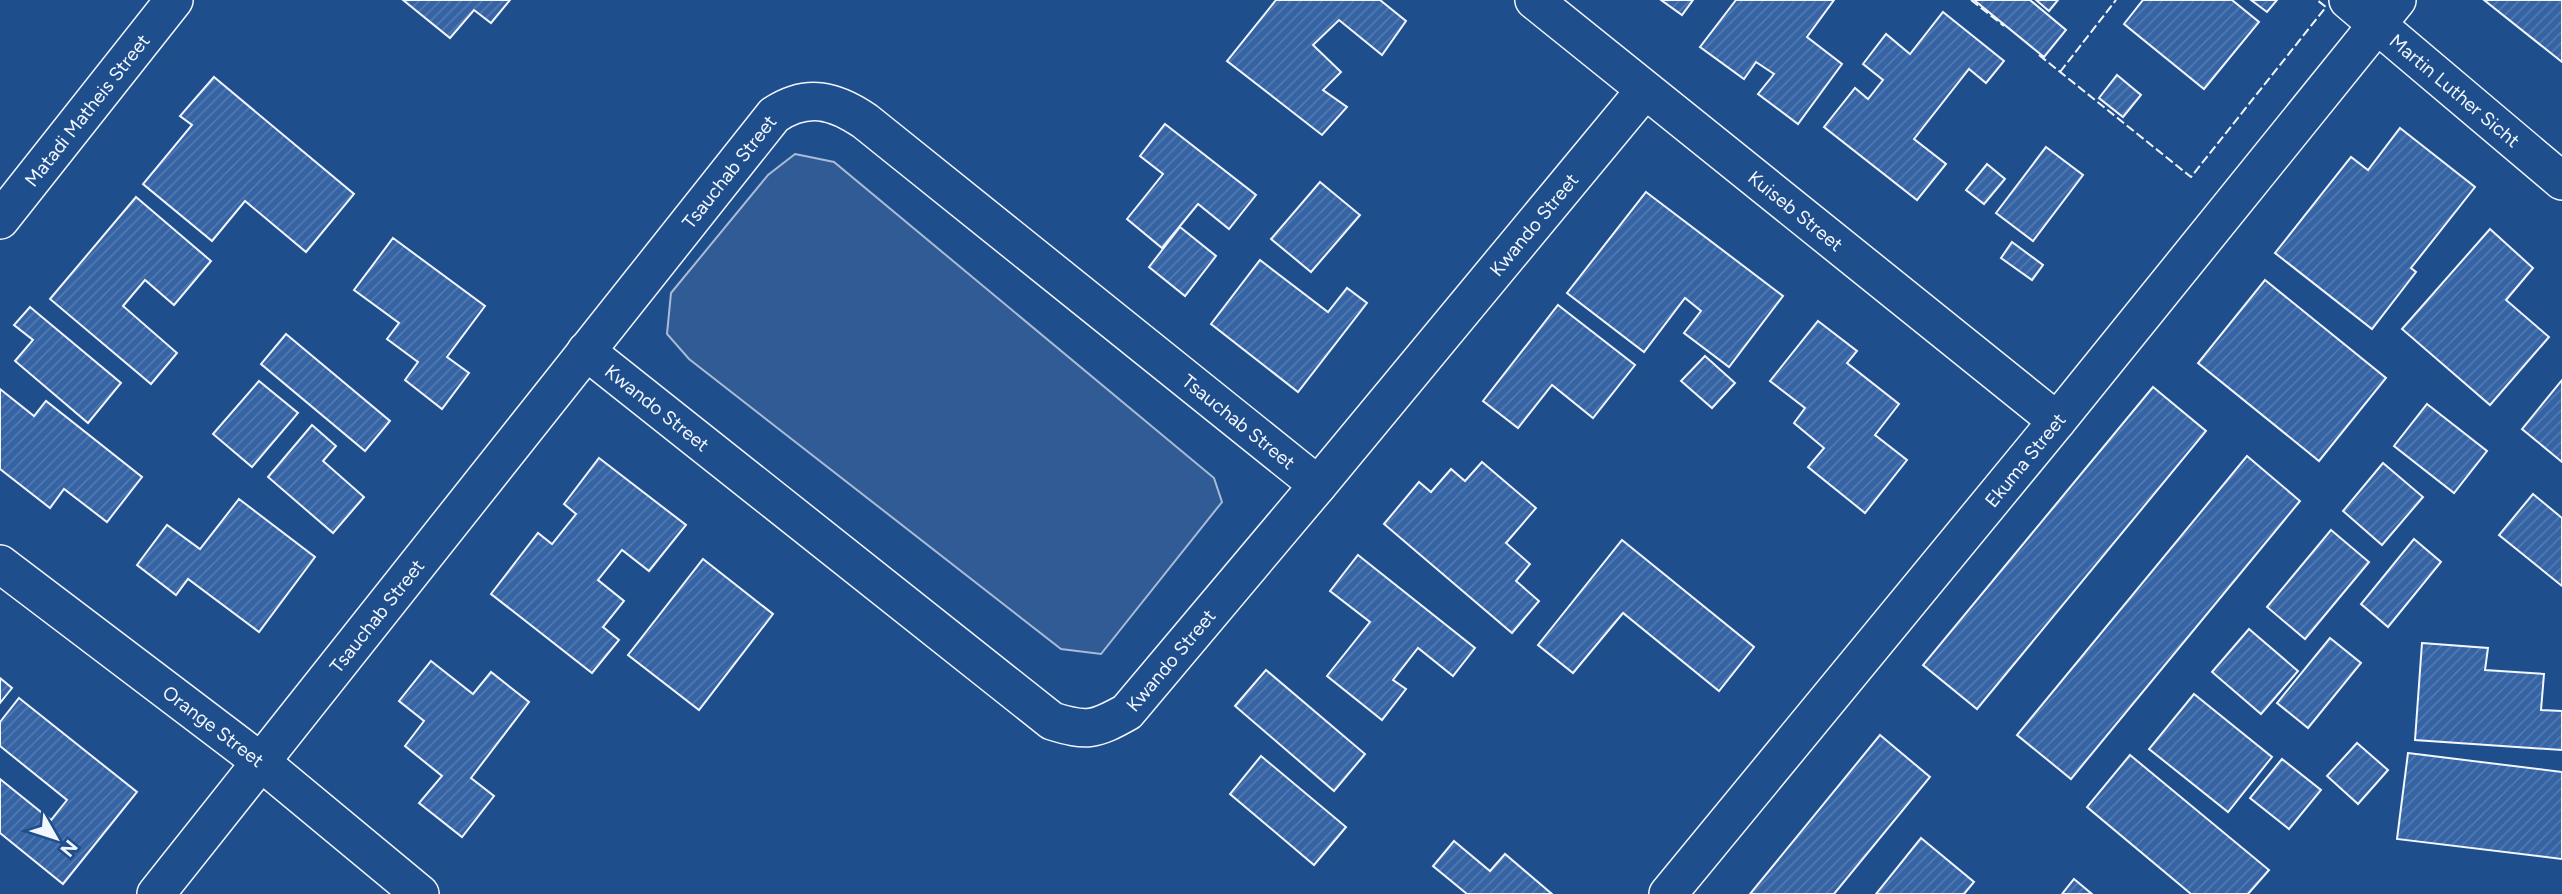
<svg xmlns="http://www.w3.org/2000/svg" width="2562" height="894" font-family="Figtree,sans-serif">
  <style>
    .green { fill: #305b95; stroke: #a8bbd7; stroke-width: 2 }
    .building { fill: url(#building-hatch); stroke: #f2f6ff; stroke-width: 2 }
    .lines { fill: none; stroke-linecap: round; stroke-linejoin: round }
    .street-casing { stroke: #f2f6ff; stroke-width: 40 }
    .street { stroke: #1f4e8c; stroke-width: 37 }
    .fence { stroke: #f2f6ff; stroke-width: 2; stroke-dasharray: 9 3.5; stroke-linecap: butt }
    .labels { text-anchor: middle; stroke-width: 5; stroke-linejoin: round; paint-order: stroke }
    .street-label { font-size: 19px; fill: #f2f6ff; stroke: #1f4e8c }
  </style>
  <defs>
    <pattern id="building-hatch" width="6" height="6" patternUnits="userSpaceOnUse" patternTransform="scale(1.75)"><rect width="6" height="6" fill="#3563a3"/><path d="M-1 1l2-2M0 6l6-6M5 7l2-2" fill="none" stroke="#537ab1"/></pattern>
  </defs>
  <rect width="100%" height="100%" fill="#1f4e8c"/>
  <polygon class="green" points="795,154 834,162 1214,478 1222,502 1101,654 1061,649 689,359 667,334 671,293 768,175"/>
  <g class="building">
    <polygon points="403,0 510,0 491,23 474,10 450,38"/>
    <polygon points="1276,0 1380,0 1406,21 1382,55 1339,20 1313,45 1341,72 1323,90 1347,107 1322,135 1227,61"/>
    <polygon points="1661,0 1693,0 1682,15"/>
    <polygon points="1736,0 1834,0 1807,37 1842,64 1798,124 1758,94 1774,74 1756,62 1744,79 1700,47"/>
    <polygon points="1974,0 2030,0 2066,30 2044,57"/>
    <polygon points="2036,0 2058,0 2049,11"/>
    <polygon points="2143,0 2232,0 2259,22 2204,89 2124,24"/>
    <polygon points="2251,0 2277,0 2267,12"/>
    <polygon points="2484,0 2562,0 2562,62"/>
    <polygon points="1943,12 2004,61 1986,83 1969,69 1914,139 1946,164 1917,200 1824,127 1855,88 1868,99 1883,80 1863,64 1886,34 1910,54"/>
    <polygon points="2117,75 2141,95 2123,117 2099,98"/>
    <polygon points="214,77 354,194 306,252 245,201 212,241 143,184 192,125 180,116"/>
    <polygon points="1165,124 1256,195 1229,229 1198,204 1162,248 1127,219 1163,174 1140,156"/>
    <polygon points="2400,128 2475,187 2411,268 2416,272 2372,329 2275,253 2351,157 2368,170"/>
    <polygon points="2046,147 2083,175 2033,241 1996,213"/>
    <polygon points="1987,164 2005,179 1984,204 1966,190"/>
    <polygon points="1320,182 1360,215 1311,272 1271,239"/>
    <polygon points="1646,192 1783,296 1729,367 1684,333 1701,311 1685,298 1644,352 1567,293"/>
    <polygon points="136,197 211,261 174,305 145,280 123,306 177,353 151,384 50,299"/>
    <polygon points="1180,227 1216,256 1185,296 1149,267"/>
    <polygon points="2490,229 2533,268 2506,300 2549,337 2490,405 2402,329"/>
    <polygon points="393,238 485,306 447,357 469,373 442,409 405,380 418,362 387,339 399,323 354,290"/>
    <polygon points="2012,242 2043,265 2032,280 2001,258"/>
    <polygon points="1260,260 1328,312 1347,288 1367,303 1298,392 1211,324"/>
    <polygon points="2265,280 2386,378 2319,461 2198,363"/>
    <polygon points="1558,305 1635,365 1593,418 1552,385 1518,428 1483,401"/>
    <polygon points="30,307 121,383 88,423 15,361 33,340 14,325"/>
    <polygon points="1818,321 1857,351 1847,363 1899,404 1875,435 1907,460 1865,513 1808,467 1824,448 1794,423 1805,408 1770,381"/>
    <polygon points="286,334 390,421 365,451 261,364"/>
    <polygon points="1705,356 1735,383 1712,408 1681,381"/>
    <polygon points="2562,380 2562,462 2522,429"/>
    <polygon points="259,381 298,413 252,467 213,434"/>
    <polygon points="2153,387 2206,431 1977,709 1923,665"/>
    <polygon points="0,389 34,416 46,401 142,477 107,522 64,489 50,508 0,469"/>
    <polygon points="2427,404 2487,451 2454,493 2394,446"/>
    <polygon points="312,425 336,446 323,461 364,497 333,533 268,477"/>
    <polygon points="2247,456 2300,501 2071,779 2017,735"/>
    <polygon points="599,458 686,525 649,571 622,550 598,580 624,601 603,627 619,640 592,673 491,594 538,533 552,544 576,514 564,504"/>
    <polygon points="1482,462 1536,508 1506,543 1530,564 1516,581 1539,601 1512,633 1384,524 1419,482 1431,492 1451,469 1465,481"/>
    <polygon points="2383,463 2423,497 2382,545 2343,511"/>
    <polygon points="2533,494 2562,518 2562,586 2499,535"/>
    <polygon points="239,499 315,557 259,632 188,579 176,595 137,565 167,525 200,549"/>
    <polygon points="2331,530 2369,562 2305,639 2267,607"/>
    <polygon points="2414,539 2441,562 2388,627 2361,604"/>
    <polygon points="1622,540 1754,647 1719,691 1623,613 1573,673 1538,645"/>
    <polygon points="1358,555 1475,648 1453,676 1418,648 1393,680 1406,689 1382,720 1327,676 1370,622 1330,591"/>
    <polygon points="703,559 773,614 699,710 628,655"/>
    <polygon points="2249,629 2298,671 2261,714 2212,672"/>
    <polygon points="2330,638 2361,663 2308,728 2277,703"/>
    <polygon points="2422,643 2488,648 2485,670 2544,674 2541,710 2562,711 2562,750 2415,740"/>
    <polygon points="431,661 473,694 491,672 529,702 471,778 494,796 462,837 419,803 442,776 405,746 424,721 399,701"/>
    <polygon points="1266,670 1365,754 1334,791 1235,706"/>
    <polygon points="0,678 12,688 0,703"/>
    <polygon points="2194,694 2272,757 2228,812 2149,749"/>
    <polygon points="19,698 137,792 63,884 0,833 0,779 51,820 67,800 0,746 0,722"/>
    <polygon points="1880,735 1930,777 1834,894 1750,894"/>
    <polygon points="2357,743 2388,770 2358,804 2327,776"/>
    <polygon points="2408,753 2562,772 2562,859 2397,839"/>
    <polygon points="2130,755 2269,870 2248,894 2191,894 2087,807"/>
    <polygon points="1261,756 1346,827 1314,865 1230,794"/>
    <polygon points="2282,759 2321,790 2289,829 2250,798"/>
    <polygon points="1921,838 1974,882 1964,894 1876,894"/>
    <polygon points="1454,841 1490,871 1505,854 1552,894 1467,894 1433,866"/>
    <polygon points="2074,879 2092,894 2062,894"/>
  </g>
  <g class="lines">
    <g class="street-casing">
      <g id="street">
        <path id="s1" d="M 1534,0 L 2057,421"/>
        <path id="s2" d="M 2348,0 L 2562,181"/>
        <path id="s3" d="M 0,220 L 174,0"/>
        <path id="s4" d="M 586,351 L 1052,721 C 1087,732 1095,730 1127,712 L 1318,485 L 1645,90"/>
        <path id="s5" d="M 0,564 L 261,762 L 420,894"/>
        <path id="s6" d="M 156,894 L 774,115 C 807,93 834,100 865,121 L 1318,485"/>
        <path id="s7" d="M 1668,894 L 2057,421 L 2397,0"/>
      </g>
    </g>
    <use href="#street" class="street"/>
    <g class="fence">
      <polyline points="1971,0 2004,26"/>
      <polyline points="2039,55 2191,177 2326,7 2317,0"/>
      <polyline points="2060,72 2116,0"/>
    </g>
  </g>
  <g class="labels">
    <g class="street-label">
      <text dy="7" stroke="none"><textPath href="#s2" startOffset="140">Martin Luther Sicht</textPath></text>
      <text dy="7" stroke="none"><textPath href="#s3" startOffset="140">Matadi Matheis Street</textPath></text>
      <text dy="7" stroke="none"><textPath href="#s6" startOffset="922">Tsauchab Street</textPath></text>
      <text dy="7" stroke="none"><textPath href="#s1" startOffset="336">Kuiseb Street</textPath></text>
      <text dy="7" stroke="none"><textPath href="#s4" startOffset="1309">Kwando Street</textPath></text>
      <text dy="7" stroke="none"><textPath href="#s4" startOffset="91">Kwando Street</textPath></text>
      <text dy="7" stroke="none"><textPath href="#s6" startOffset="1572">Tsauchab Street</textPath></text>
      <text dy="7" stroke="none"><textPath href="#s7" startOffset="562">Ekuma Street</textPath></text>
      <text dy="7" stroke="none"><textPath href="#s6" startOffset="355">Tsauchab Street</textPath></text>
      <text dy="7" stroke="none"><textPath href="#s4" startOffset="742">Kwando Street</textPath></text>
      <text dy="7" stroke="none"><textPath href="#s5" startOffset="268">Orange Street</textPath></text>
    </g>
  </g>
  <g transform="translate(56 838) rotate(129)" stroke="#1f4e8c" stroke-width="5" paint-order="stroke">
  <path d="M0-5L12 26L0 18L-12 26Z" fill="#f2f6ff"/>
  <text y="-10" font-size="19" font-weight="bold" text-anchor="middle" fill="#f2f6ff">N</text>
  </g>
</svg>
